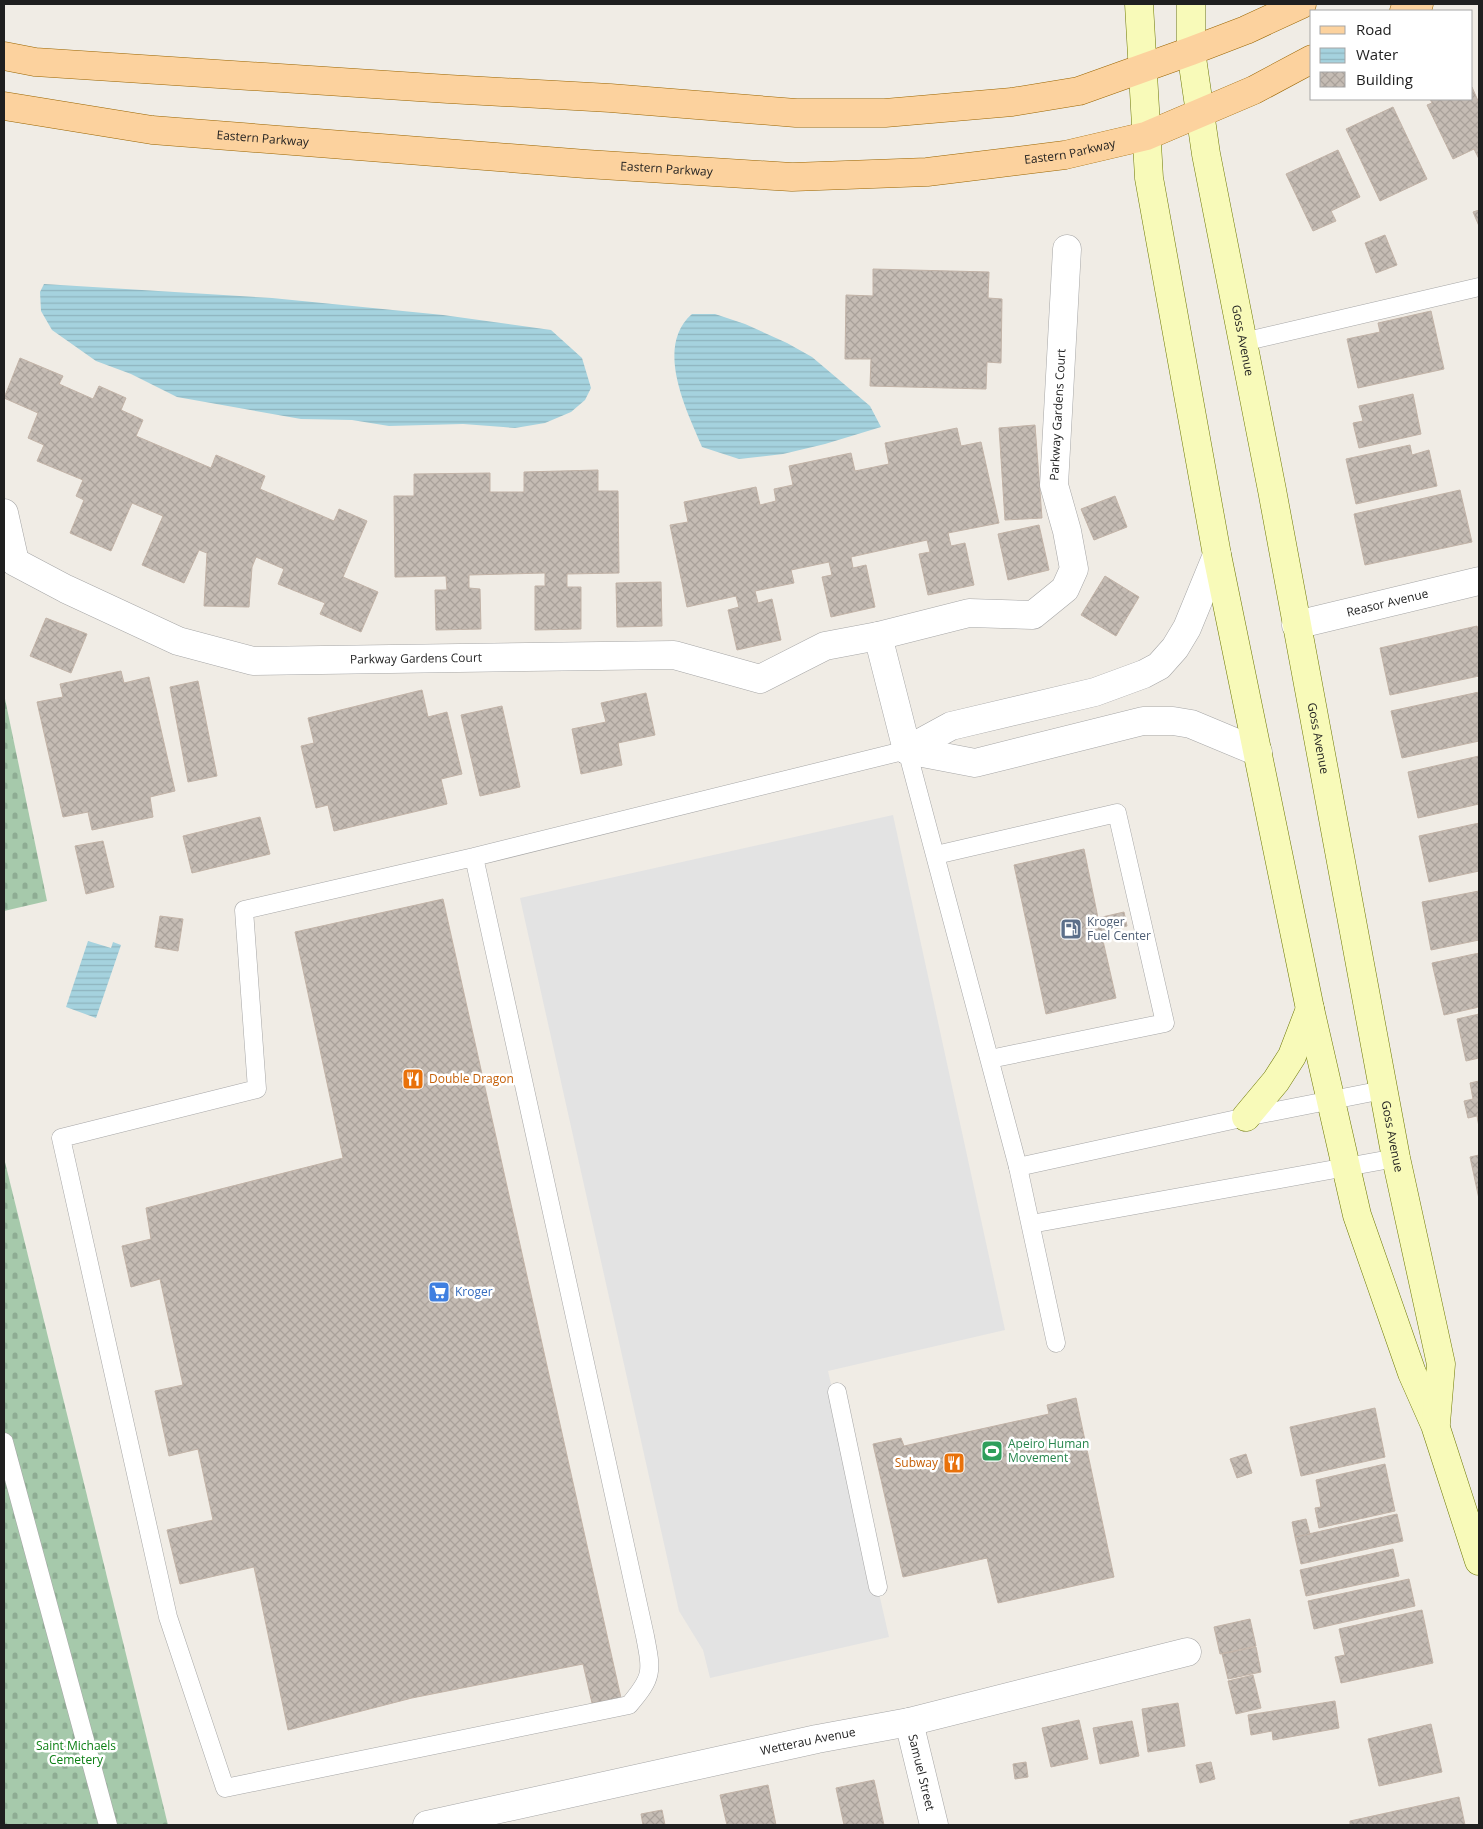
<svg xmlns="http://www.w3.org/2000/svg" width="1483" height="1829" font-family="'Open Sans',sans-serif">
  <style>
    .cemetery { fill: url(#cemetery-stones) }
    .parking { fill: #e3e3e3 }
    .water { fill: url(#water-rules) }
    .building { fill: url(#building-cross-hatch); stroke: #c2b3a7 }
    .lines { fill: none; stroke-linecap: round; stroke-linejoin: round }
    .lane-casing { stroke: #a6a6a6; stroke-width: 19 }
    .street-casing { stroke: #a6a6a6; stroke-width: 29 }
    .secondary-casing { stroke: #6d7804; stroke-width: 29 }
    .primary-casing { stroke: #9a6500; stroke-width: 29 }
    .lane { stroke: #fff; stroke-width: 18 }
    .street { stroke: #fff; stroke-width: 28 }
    .secondary { stroke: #f8fab9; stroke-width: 28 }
    .primary { stroke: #fcd29e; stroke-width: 28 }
    .labels { text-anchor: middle; stroke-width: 5; stroke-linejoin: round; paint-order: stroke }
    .street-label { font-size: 12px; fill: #1f1f1f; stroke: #fff }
    .service-label { font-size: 12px; fill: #4e5e75; stroke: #fff; text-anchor: start }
    .food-label { font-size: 12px; fill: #c56008; stroke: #fff; text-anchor: start }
    .shop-label { font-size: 12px; fill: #366cbe; stroke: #fff; text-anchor: start }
    .leisure-label { font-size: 12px; fill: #27864d; stroke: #fff; text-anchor: start }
    .park-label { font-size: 12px; fill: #0b7f13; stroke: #fff }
  </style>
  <defs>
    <pattern id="cemetery-stones" width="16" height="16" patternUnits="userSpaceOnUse" patternTransform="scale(1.25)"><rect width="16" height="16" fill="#a6c9ab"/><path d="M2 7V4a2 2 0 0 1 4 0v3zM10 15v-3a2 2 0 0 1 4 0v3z" fill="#8eac93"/></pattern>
    <pattern id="water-rules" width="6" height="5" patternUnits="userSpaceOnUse" patternTransform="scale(1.25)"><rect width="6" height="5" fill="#a5d2de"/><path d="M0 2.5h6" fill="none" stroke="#8eb4be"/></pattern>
    <pattern id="building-cross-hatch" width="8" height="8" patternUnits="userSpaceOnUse" patternTransform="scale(1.25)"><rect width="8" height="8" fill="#c5bcb4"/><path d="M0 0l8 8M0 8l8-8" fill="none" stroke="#a9a19a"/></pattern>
  </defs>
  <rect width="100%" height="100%" fill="#f0ece5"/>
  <g class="cemetery">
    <polygon points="4,694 47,901 4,911"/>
    <polygon points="4,1158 168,1825 4,1825"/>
  </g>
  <polygon class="parking" points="893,815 1005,1330 828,1371 889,1637 710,1678 703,1650 679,1611 520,898"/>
  <g class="water">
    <polygon points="44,284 272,298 443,315 551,330 582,358 591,388 585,400 571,412 545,423 515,428 463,424 389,426 352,420 301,419 177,397 131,374 96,361 52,330 41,311 40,292"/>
    <path d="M 692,314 L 715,314 L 745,324 L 787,343 L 812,357 L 870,406 L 881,427 L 825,444 L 783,454 L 739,459 L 702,447 C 687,411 654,347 692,314 Z"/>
    <polygon points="88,941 111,948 113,942 121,945 96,1018 66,1007"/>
  </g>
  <g class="building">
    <polygon points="1472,87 1479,103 1479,159 1474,149 1453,159 1427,105 1432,103 1430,99 1472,99"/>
    <polygon points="1393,107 1427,179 1380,201 1346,129"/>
    <polygon points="1338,150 1360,197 1331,211 1336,221 1313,231 1286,174"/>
    <polygon points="1479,210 1479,226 1473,212"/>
    <polygon points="1385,235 1397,265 1376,273 1365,243"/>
    <polygon points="873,269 989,272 988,298 1002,299 1001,363 987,362 986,389 870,386 871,359 845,359 846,295 873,296"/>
    <polygon points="1431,311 1444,369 1358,388 1347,339 1380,332 1378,323"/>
    <polygon points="20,358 63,376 59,384 93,399 99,386 126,398 121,410 143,420 136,436 211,468 216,455 265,476 260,489 334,521 339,509 367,521 343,577 378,592 361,632 320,614 325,603 278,584 284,569 256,557 252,567 249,607 204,606 207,553 199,550 184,583 142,565 163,516 132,503 111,551 70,533 84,500 76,496 83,480 37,461 44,445 28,438 38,413 4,398"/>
    <polygon points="1413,394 1421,434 1359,448 1353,423 1363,421 1359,406"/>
    <polygon points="1035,425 1042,518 1005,520 999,428"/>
    <polygon points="957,428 961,446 981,442 999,523 948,533 951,546 965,543 974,585 928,595 919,554 930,552 927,540 851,557 853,568 866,565 875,607 831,617 822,577 832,575 829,562 791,570 794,583 755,591 758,603 772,599 781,640 737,650 728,610 739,607 736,596 687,607 670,525 688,522 684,502 756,487 760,505 776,501 774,489 793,485 789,466 851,453 855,471 889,464 885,443"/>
    <polygon points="1410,445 1412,455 1429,450 1437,486 1356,504 1346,459"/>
    <polygon points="598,470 598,491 618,491 619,573 567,574 567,587 581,587 581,629 535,630 535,586 545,586 545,573 469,575 469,588 480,589 481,629 436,630 435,590 447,590 446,576 395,577 394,496 414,496 414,474 490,473 490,492 524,492 524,472"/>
    <polygon points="1460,490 1472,542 1365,565 1354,514"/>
    <polygon points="1115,496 1127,527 1094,540 1081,509"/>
    <polygon points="1039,525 1049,570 1008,580 998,534"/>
    <polygon points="1105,576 1139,597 1116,636 1081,615"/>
    <polygon points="661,582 662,626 617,627 616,583"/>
    <polygon points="46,618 87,634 71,673 30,656"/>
    <polygon points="1477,626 1479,635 1479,676 1390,695 1380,648"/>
    <polygon points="121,671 124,683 149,677 175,791 150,797 153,817 92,830 88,812 63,817 37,702 63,697 60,684"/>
    <polygon points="198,681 217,776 188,782 170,687"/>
    <polygon points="422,690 428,717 447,712 462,774 441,779 447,804 334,831 328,805 316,808 301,746 314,743 308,718"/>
    <polygon points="1479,692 1479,741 1402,758 1391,711"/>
    <polygon points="646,693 655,735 618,743 622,765 581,774 572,729 606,722 601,703"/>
    <polygon points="502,706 520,787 480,796 461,715"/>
    <polygon points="1479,756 1479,804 1418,818 1408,772"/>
    <polygon points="260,817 270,854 192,873 183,836"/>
    <polygon points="1479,823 1479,871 1429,882 1419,836"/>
    <polygon points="103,841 114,887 86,894 75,846"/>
    <polygon points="1084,849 1098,918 1124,912 1127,926 1101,932 1116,998 1046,1014 1014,865"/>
    <polygon points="1479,891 1479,940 1431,950 1422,902"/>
    <polygon points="443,899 621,1698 592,1703 583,1664 412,1698 288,1730 254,1567 180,1584 167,1530 213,1520 198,1449 169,1456 155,1391 183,1385 160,1279 131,1287 122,1246 151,1239 146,1208 343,1158 295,932"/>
    <polygon points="160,916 183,919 178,951 155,947"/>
    <polygon points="1479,953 1479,1007 1444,1015 1432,963"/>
    <polygon points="1479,1014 1479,1058 1466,1061 1457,1019"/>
    <polygon points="1479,1081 1479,1127 1477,1116 1468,1118 1464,1101 1473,1099 1470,1083"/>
    <polygon points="1479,1155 1479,1199 1470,1157"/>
    <polygon points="1076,1398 1114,1577 998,1603 987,1558 903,1577 873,1444 901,1438 904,1446 1049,1414 1047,1405"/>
    <polygon points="1375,1408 1385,1457 1301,1476 1290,1427"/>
    <polygon points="1246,1454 1252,1473 1237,1478 1230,1459"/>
    <polygon points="1385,1464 1395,1511 1319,1528 1315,1508 1321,1507 1316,1480"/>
    <polygon points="1397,1514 1403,1541 1301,1564 1295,1537"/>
    <polygon points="1306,1519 1310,1534 1295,1537 1292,1522"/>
    <polygon points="1393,1549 1399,1576 1306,1596 1300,1570"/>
    <polygon points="1409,1579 1415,1606 1314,1629 1308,1601"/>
    <polygon points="1422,1610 1433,1663 1341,1683 1335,1657 1345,1655 1339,1629"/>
    <polygon points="1250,1619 1256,1646 1220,1654 1214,1627"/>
    <polygon points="1256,1647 1261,1672 1228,1679 1222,1654"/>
    <polygon points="1253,1675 1261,1708 1236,1714 1228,1681"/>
    <polygon points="1335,1701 1339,1728 1273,1740 1272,1731 1251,1735 1248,1715"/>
    <polygon points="1178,1703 1185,1746 1148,1752 1142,1709"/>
    <polygon points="1079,1720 1088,1759 1051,1767 1042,1728"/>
    <polygon points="1132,1721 1139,1756 1100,1764 1093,1728"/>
    <polygon points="1431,1724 1442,1772 1379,1786 1368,1739"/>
    <polygon points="1026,1762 1028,1777 1015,1779 1013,1764"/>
    <polygon points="1211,1762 1215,1779 1200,1783 1196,1765"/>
    <polygon points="874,1780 884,1825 844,1825 836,1788"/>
    <polygon points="768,1785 776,1825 727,1825 720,1795"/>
    <polygon points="1459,1797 1465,1825 1350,1825 1350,1821"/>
    <polygon points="662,1810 665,1825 643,1825 641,1814"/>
  </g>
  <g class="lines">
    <g class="lane-casing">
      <g id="lane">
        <polyline points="1243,342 1479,287"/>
        <polyline points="936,855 1117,813 1165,1023 990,1059"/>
        <path d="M 474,857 L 244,910 L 257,1089 L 61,1138 L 168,1617 L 225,1788 L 629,1705 C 653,1677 652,1672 645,1636 L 474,857 L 907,750 L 1018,1167 L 1056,1343"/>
        <polyline points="1018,1167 1246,1117 1383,1090"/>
        <polyline points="1031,1224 1396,1158"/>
        <polyline points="837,1392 878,1587"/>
        <polyline points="4,1442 108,1825"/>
      </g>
    </g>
    <g class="street-casing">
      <g id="street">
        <path id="s1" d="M 4,513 L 15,562 L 66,589 L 178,641 L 253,661 L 674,655 L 760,679 L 825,646 L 878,636 L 969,613 L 1033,615 L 1065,589 L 1074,569 L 1067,531 L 1054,485 L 1067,249"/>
        <path id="s2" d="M 1296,625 L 1479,581"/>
        <polyline points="878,636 907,750"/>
        <polyline points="907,750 951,726 1095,692 1144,674 1159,666 1175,648 1187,628 1217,555"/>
        <polyline points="907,750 975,763 1143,721 1173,721 1191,724 1258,752"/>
        <path id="s3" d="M 909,1722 L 934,1825"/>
        <path id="s4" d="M 427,1825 L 817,1739 L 909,1722 L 1187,1652"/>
      </g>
    </g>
    <g class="secondary-casing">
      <g id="secondary">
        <polyline points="1139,4 1149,178 1217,555 1310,1009 1357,1215 1412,1373 1435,1425 1479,1561"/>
        <path id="s5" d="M 1191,4 L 1191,51 L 1206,154 L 1272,490 L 1396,1158 L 1441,1364 L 1436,1423"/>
        <polyline points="1246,1117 1276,1081 1292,1056 1310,1009"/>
      </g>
    </g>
    <g class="primary-casing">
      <g id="primary">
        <polyline points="1404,11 1419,4"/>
        <polyline points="4,56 35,62 448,89 610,98 796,113 885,113 1012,102 1079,91 1191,51 1246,30 1302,4"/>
        <path id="s6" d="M 4,106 L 152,130 L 586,164 L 792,177 L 927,172 L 1065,155 L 1146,136 L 1254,90 L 1312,59"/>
      </g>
    </g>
    <use href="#lane" class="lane"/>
    <use href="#street" class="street"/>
    <use href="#secondary" class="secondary"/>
    <use href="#primary" class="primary"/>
  </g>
  <defs>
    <g id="fuel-square" transform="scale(1.125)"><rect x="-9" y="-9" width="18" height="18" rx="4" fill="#5c6f8a" stroke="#fff"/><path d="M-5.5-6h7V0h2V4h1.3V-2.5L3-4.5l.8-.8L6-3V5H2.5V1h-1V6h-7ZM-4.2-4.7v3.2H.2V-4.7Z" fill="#fff"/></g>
    <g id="restaurant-square" transform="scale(1.125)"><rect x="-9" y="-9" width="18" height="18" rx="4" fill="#e8710a" stroke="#fff"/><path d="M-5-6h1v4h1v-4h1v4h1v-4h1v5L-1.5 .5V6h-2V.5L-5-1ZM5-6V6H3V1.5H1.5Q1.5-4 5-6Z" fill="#fff"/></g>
    <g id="supermarket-square" transform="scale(1.125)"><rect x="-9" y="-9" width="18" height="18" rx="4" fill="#3f7fe0" stroke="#fff"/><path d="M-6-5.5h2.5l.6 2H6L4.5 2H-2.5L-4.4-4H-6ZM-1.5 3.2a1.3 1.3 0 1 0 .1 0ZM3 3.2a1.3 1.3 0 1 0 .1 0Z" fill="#fff"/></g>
    <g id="stadium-square" transform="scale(1.125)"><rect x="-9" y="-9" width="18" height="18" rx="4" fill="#2e9e5b" stroke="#fff"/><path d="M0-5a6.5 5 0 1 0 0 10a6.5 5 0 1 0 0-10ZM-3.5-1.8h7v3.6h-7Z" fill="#fff"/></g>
  </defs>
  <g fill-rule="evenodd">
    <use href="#fuel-square" x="1071" y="929"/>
    <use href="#restaurant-square" x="413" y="1079"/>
    <use href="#supermarket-square" x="439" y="1292"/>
    <use href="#stadium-square" x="992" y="1451"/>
    <use href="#restaurant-square" x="954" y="1463"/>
  </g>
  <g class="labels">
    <g class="street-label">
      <text dy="4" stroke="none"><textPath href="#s6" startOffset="261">Eastern Parkway</textPath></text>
      <text dy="4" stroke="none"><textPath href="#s6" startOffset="1071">Eastern Parkway</textPath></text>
      <text dy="4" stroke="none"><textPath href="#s6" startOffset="666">Eastern Parkway</textPath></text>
      <text dy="4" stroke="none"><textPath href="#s5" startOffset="341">Goss Avenue</textPath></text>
      <text dy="4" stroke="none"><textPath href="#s1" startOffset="1324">Parkway Gardens Court</textPath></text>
      <text dy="4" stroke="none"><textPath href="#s2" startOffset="94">Reasor Avenue</textPath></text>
      <text dy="4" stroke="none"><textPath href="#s1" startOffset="472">Parkway Gardens Court</textPath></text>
      <text dy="4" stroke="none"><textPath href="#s5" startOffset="746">Goss Avenue</textPath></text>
      <text dy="4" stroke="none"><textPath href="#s5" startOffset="1151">Goss Avenue</textPath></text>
      <text dy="4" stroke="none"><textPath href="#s4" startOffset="390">Wetterau Avenue</textPath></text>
      <text dy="4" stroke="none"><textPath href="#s3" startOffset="52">Samuel Street</textPath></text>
    </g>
    <g class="service-label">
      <text x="1087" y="926">Kroger<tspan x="1087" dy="14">Fuel Center</tspan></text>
    </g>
    <g class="food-label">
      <text x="429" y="1083">Double Dragon</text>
      <text x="938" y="1467" text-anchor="end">Subway</text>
    </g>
    <g class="shop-label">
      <text x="455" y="1296">Kroger</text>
    </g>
    <g class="leisure-label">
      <text x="1008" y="1448">Apeiro Human<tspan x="1008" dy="14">Movement</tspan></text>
    </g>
    <g class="park-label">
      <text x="76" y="1750">Saint Michaels<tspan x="76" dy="14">Cemetery</tspan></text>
    </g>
  </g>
  <rect width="1483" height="1829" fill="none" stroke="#1f1f1f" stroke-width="10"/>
  <rect x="1310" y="10" width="162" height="90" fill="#ffffff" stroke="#a5a5a5"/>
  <rect x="1320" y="26" width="25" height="8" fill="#fcd29e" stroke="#a5a5a5"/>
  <text x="1356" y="35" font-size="15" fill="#1f1f1f">Road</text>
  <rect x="1320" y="48" width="25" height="15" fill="url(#water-rules)" stroke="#a5a5a5"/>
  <text x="1356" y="60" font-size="15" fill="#1f1f1f">Water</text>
  <rect x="1320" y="72" width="25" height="15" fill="url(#building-cross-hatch)" stroke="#a5a5a5"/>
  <text x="1356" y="85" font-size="15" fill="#1f1f1f">Building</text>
</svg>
